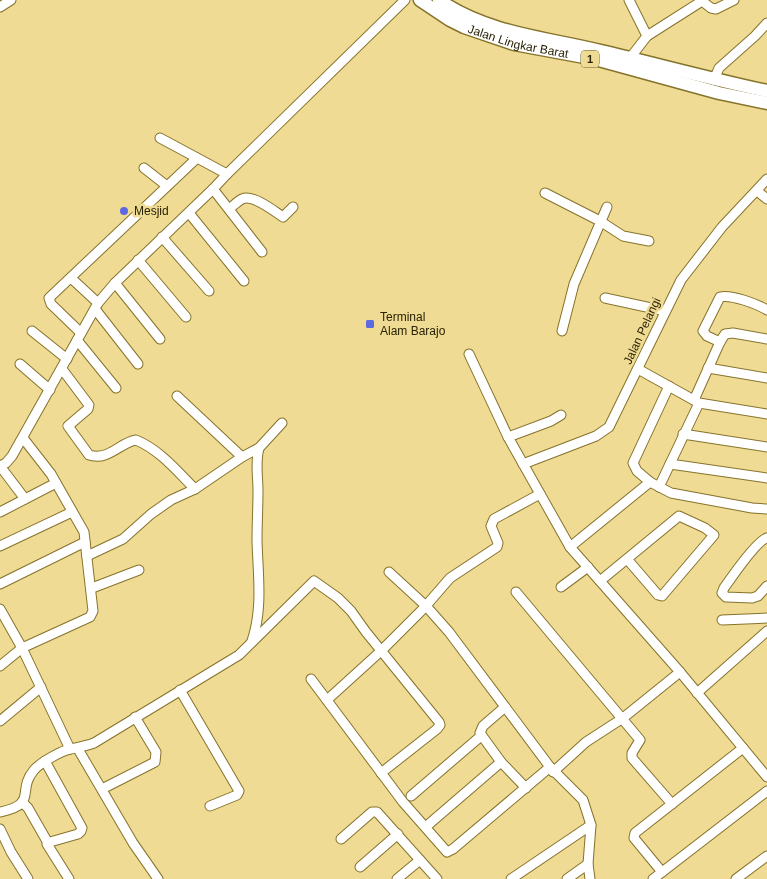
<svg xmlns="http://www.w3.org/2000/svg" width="767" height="879" font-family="Arial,sans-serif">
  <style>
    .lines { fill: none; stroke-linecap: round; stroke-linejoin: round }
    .minor-casing { stroke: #86732b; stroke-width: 11 }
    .highway-casing { stroke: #86732b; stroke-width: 15 }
    .minor { stroke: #fff; stroke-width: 9 }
    .highway { stroke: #fff; stroke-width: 12 }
    .poi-dot { fill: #5c69e0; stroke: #efdb93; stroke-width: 2 }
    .labels { text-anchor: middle; stroke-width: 5; stroke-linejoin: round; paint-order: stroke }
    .shield { fill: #efdb93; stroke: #655a30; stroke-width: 1 }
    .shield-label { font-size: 11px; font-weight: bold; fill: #2a2305 }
    .street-label { font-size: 12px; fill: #2a2305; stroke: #efdb93 }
    .poi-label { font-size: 12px; fill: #2a2305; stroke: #efdb93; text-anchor: start }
  </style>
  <rect width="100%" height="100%" fill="#efdb93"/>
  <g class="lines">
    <g class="minor-casing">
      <g id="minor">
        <polyline points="629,0 647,36"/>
        <polyline points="0,7 11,0"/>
        <polyline points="630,58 647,36 702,1 711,8 716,9 734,0"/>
        <polyline points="714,80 719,68 755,36 767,23"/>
        <polyline points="160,138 227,174"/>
        <polyline points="144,168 167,186"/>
        <polyline points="213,189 262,252"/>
        <polyline points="757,191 767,199"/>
        <polyline points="545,193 600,221 623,236 649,241"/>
        <path d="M 229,209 C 233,206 238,201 242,199 C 253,194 274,211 283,217 L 293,207"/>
        <polyline points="189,213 244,281"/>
        <polyline points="162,237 209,291"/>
        <polyline points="138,260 186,317"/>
        <polyline points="71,278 98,303"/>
        <polyline points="115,283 160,339"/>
        <polyline points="605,298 665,311"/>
        <polyline points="95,309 138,364"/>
        <polyline points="32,331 67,359"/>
        <polyline points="562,331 574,284 607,207"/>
        <polyline points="81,333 51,304 49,298 197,158"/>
        <polyline points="77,340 116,388"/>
        <path d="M 720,342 L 707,336 L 703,331 L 720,297 C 731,294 757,304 767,310"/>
        <polyline points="469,354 508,437 570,547 680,672 767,777"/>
        <polyline points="20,364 50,390"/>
        <polyline points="708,368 767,378"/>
        <path d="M 62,369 L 89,405 L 88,409 L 68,426 L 89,455 C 109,461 119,443 136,440 C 160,450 177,471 195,489"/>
        <polyline points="638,369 699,403 767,414"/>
        <polyline points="669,386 633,463 637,471 650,482 671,493 752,508 767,509"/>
        <polyline points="177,396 242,457"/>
        <polyline points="694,400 720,342 725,334 733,333 767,339"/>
        <polyline points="683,434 767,447"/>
        <polyline points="508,437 551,421 561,415"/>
        <polyline points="523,464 596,436 609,427 681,280 722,227 767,179"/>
        <polyline points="670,464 767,478"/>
        <polyline points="0,466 6,463 12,456 98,303 115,283 213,189 227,174 405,0"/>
        <polyline points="0,466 25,499"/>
        <polyline points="659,487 699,403"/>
        <polyline points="0,512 56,483"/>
        <path d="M 767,538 C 757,540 731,578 724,588 L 722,593 L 726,597 L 752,598 L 758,596 L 767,586"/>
        <polyline points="0,546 72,512"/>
        <polyline points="570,547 650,482"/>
        <polyline points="87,556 123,539 151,514 171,500 195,489 242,457 259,448 282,423"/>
        <polyline points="389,572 426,606 449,632 550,767 583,800 591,825 588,864 590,879"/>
        <polyline points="600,581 679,516 705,528 714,535 662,596 658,595 627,559"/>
        <polyline points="0,584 85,542"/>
        <polyline points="561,587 588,567"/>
        <polyline points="92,588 139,570"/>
        <polyline points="516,592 640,740 632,753 632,758 672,804"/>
        <polyline points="0,609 22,648 70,749"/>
        <polyline points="722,620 767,618"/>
        <path d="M 252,641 C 263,608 258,575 257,541 C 257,524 258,507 258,491 C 258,476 255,463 259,448"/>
        <polyline points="0,666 22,648 90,617 93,611 84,532 51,474 23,438"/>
        <polyline points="311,679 403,802 447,852 453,849 550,767"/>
        <polyline points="180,690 239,791 237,795 210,806"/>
        <polyline points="697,693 767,631"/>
        <polyline points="327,700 381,651 424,608 450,578 497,547 498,543 491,526 494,519 540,494"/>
        <polyline points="505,707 483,726 480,733 501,762 526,788"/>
        <polyline points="0,721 41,687"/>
        <polyline points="78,749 133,843 158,879"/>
        <polyline points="45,761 82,828 81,831 78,834 50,842 47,844 69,879"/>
        <polyline points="553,772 586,742 623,718 680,672"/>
        <polyline points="102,789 155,762 156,752 135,717"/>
        <polyline points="411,796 481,736"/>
        <polyline points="22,802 28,808 48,843"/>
        <path d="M 0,812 C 39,804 16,791 34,770 C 40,763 62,750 71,749 C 80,747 86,746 94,743 L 239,655 L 314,581 L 338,598 L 351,611 L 366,632 L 439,722 L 440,725 L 437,729 L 381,773"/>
        <polyline points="429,824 501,762"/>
        <polyline points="0,829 11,852 28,879"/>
        <polyline points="341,839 372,812 377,812 437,879"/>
        <polyline points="360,867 398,834"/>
        <polyline points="662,872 634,838 635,833 743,748"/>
        <polyline points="397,879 420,860"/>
        <polyline points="511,879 591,825"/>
        <polyline points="567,879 588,864"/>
        <polyline points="653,879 767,791"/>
        <polyline points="736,879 767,856"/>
      </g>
    </g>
    <g class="highway-casing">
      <g id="highway">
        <path id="s1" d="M 420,0 L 450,20 L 464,27 L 514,44 L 595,59 L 719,93 L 767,103"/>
        <path d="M 439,0 C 486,33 547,38 601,51 C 656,64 711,79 767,91"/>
      </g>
    </g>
    <use href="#minor" class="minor"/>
    <use href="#highway" class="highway"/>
  </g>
  <g class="poi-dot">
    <circle cx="124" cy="211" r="5"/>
    <rect x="365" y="319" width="10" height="10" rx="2.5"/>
  </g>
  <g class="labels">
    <rect class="shield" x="581" y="50.5" width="18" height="17" rx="4"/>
    <g class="shield-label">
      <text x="590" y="63">1</text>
    </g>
    <g class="street-label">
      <text dy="4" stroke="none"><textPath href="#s1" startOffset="108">Jalan Lingkar Barat</textPath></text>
      <text transform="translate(642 331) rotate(-65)" y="4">Jalan Pelangi</text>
    </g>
    <g class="poi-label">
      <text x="134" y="215">Mesjid</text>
      <text x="380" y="321">Terminal<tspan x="380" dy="14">Alam Barajo</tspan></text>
    </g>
  </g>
</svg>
